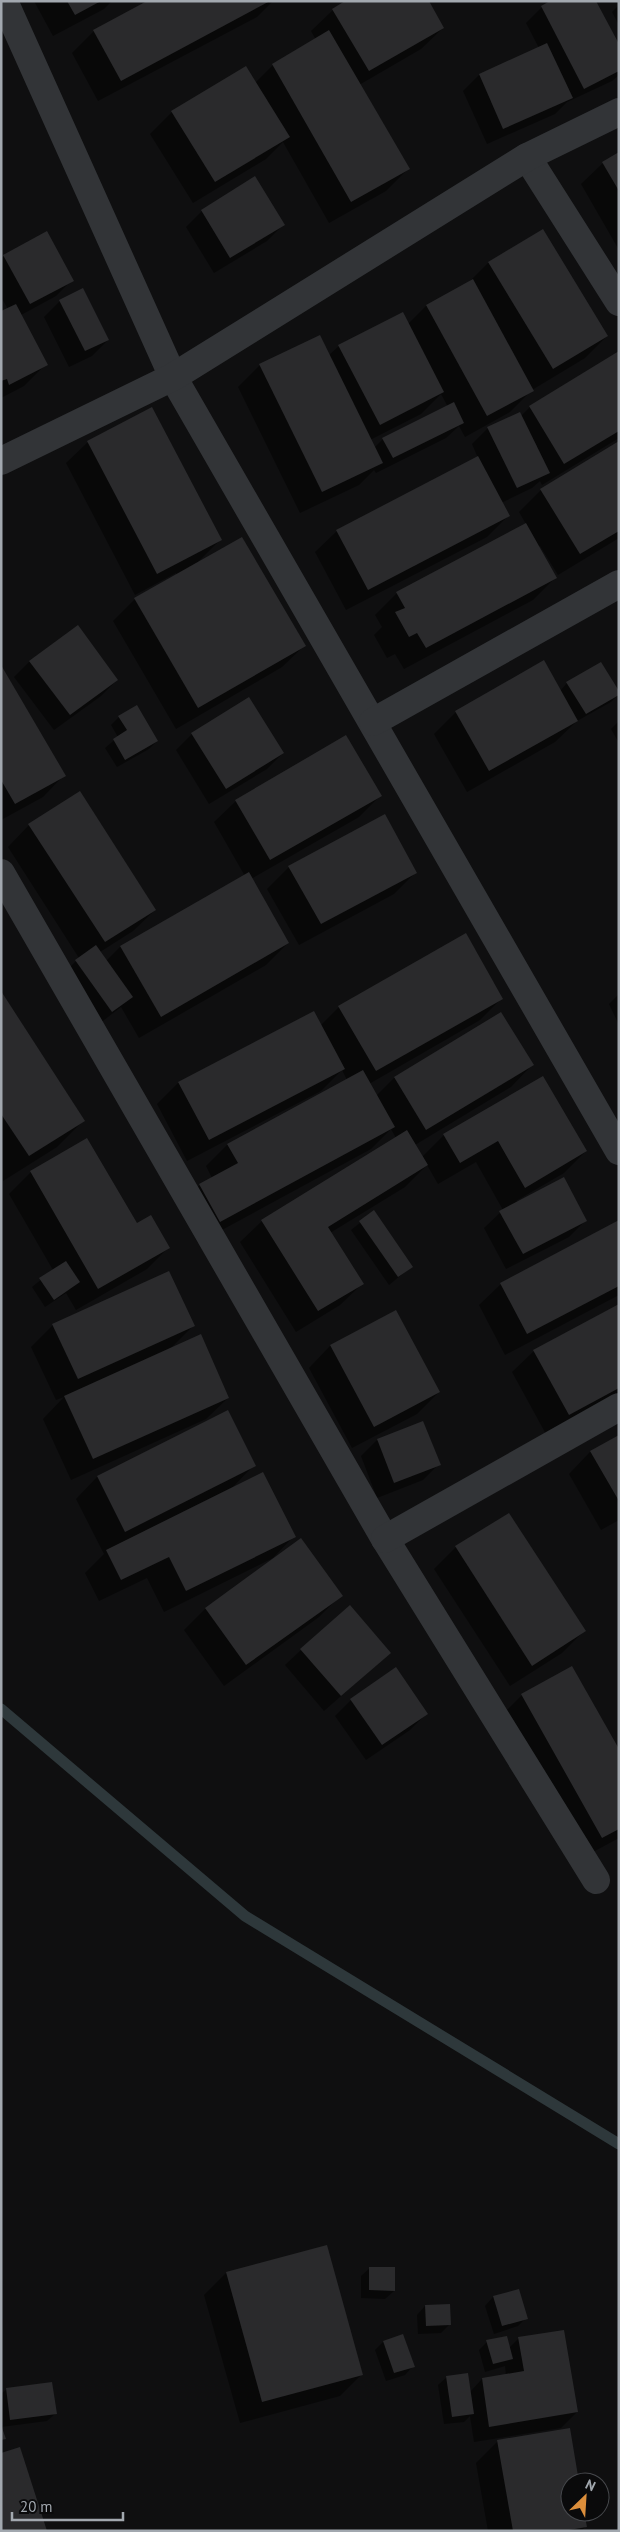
<svg xmlns="http://www.w3.org/2000/svg" width="620" height="2532" font-family="'PT Sans',sans-serif">
  <style>
    .shadow { fill: #0007; fill-rule: evenodd }
    .lines { fill: none; stroke-linecap: round; stroke-linejoin: round }
    .stream { stroke: #2e383b; stroke-width: 11 }
    .building { fill: #2a2a2c }
    .minor { stroke: #323437; stroke-width: 28 }
  </style>
  <rect width="100%" height="100%" fill="#0f0f10"/>
  <g class="shadow">
    <polygon points="34,1 112,1 104,9 53,36"/>
    <polygon points="150,1 273,1 257,17 98,101 72,53 94,31"/>
    <polygon points="619,5 619,25 612,12"/>
    <polygon points="542,7 619,47 619,75 612,81 567,102 555,114 487,144 463,91 479,75 539,48 526,23"/>
    <polygon points="333,10 443,28 421,49 359,85 408,169 386,191 329,223 283,142 266,159 193,203 150,134 172,112 255,83 273,65 316,40 311,31"/>
    <polygon points="619,154 619,250 581,184 603,163"/>
    <polygon points="202,211 283,225 267,241 214,273 186,227"/>
    <path d="M 542,230 L 607,336 L 585,358 L 532,390 L 510,412 L 465,437 L 459,426 L 446,438 L 376,473 L 374,470 L 359,485 L 300,513 L 238,387 L 260,365 L 329,355 L 339,346 L 408,324 L 426,306 L 467,284 L 488,263 ZM 441,394 L 448,407 L 383,439 L 374,448 L 370,440 L 421,414 Z"/>
    <polygon points="47,233 72,280 56,296 21,315 46,364 24,386 1,398 1,312 8,309 1,297 1,258"/>
    <polygon points="60,301 108,340 92,356 69,367 44,317"/>
    <polygon points="619,353 619,438 542,485 540,481 532,488 501,503 508,516 487,537 346,610 315,552 337,531 478,458 472,444 488,428 521,416 530,407"/>
    <polygon points="88,442 220,540 198,562 304,646 282,667 176,729 113,621 135,599 177,575 176,573 135,595 66,463"/>
    <polygon points="619,442 619,538 558,575 540,546 538,547 555,578 533,600 404,669 395,654 387,658 374,635 382,627 375,615 397,593 526,524 519,512 541,490"/>
    <polygon points="30,661 117,680 101,696 54,730 14,677"/>
    <polygon points="1,667 64,775 43,797 1,820"/>
    <polygon points="567,683 619,694 611,702 577,721 555,742 467,792 434,734 456,712 560,691"/>
    <polygon points="119,717 157,741 149,749 117,767 105,748 118,737 111,725"/>
    <polygon points="619,721 619,743 611,729"/>
    <polygon points="192,734 283,753 267,769 209,804 176,750"/>
    <polygon points="380,796 359,817 251,879 288,943 266,965 139,1038 121,1007 95,1027 60,977 79,958 8,847 29,825 155,910 133,931 100,952 106,961 120,947 245,876 214,822 236,801"/>
    <polygon points="289,867 416,872 394,894 299,945 267,889"/>
    <polygon points="1,993 83,1121 57,1147 3,1181"/>
    <polygon points="619,994 619,1025 609,1004"/>
    <polygon points="502,998 480,1020 369,1084 376,1096 394,1078 501,1014 532,1065 511,1087 415,1145 422,1157 444,1135 586,1151 564,1173 516,1201 585,1221 569,1237 506,1269 484,1228 503,1210 476,1162 438,1184 427,1165 405,1187 330,1233 362,1284 340,1305 296,1332 240,1242 262,1221 396,1138 391,1129 371,1149 198,1243 178,1207 200,1185 212,1178 206,1166 227,1145 347,1080 342,1070 321,1091 187,1161 157,1104 178,1083 320,1026 339,1007"/>
    <polygon points="31,1172 136,1225 168,1248 147,1269 76,1310 66,1293 45,1307 32,1287 53,1270 9,1194"/>
    <polygon points="374,1212 411,1267 389,1285 351,1230"/>
    <polygon points="619,1221 619,1295 505,1355 479,1305 501,1284"/>
    <polygon points="619,1305 619,1397 547,1436 512,1372 534,1351"/>
    <polygon points="395,1311 439,1392 417,1414 352,1448 309,1368 330,1346"/>
    <polygon points="53,1325 193,1326 170,1349 228,1398 206,1419 71,1480 43,1419 64,1397 56,1400 31,1347"/>
    <polygon points="227,1412 254,1465 231,1489 294,1536 273,1558 164,1612 147,1578 99,1601 85,1573 104,1554 76,1499 97,1477"/>
    <polygon points="619,1436 619,1520 601,1530 569,1474 590,1452"/>
    <polygon points="377,1440 439,1464 423,1480 377,1498 361,1456"/>
    <polygon points="508,1514 584,1631 562,1653 510,1686 434,1569 456,1547"/>
    <polygon points="341,1595 319,1617 224,1686 184,1630 205,1609"/>
    <polygon points="301,1650 390,1653 324,1711 285,1665"/>
    <polygon points="522,1695 619,1752 619,1838 580,1859 500,1717"/>
    <polygon points="351,1700 426,1714 410,1730 366,1760 335,1716"/>
    <polygon points="326,2246 362,2374 340,2396 240,2423 204,2295 226,2273"/>
    <polygon points="370,2268 394,2291 385,2299 361,2298 361,2276"/>
    <polygon points="493,2297 526,2318 518,2326 494,2334 485,2306"/>
    <polygon points="425,2306 449,2325 441,2333 418,2334 417,2315"/>
    <polygon points="402,2336 413,2366 405,2375 386,2381 375,2350 383,2342"/>
    <polygon points="519,2338 577,2412 561,2428 474,2442 470,2416 464,2422 444,2424 438,2385 447,2377 470,2392 482,2379 506,2375 505,2366 485,2372 479,2350 487,2342 509,2348"/>
    <polygon points="7,2389 56,2413 47,2421 1,2427 1,2394"/>
    <polygon points="498,2441 578,2482 570,2482 570,2512 583,2512 586,2526 581,2531 488,2531 476,2463"/>
  </g>
  <g class="lines">
    <polyline class="stream" points="1,1709 245,1916 619,2144"/>
  </g>
  <g class="building">
    <polygon points="67,1 101,1 75,15"/>
    <polygon points="147,1 270,1 121,81 93,30"/>
    <polygon points="345,1 429,1 444,28 369,71 332,9"/>
    <polygon points="550,1 596,1 619,44 619,71 584,89 541,6"/>
    <polygon points="329,30 410,169 351,202 272,64"/>
    <polygon points="547,43 573,98 503,129 479,74"/>
    <polygon points="246,66 290,137 215,182 171,111"/>
    <polygon points="619,152 619,191 602,162"/>
    <polygon points="255,176 285,225 230,258 201,210"/>
    <polygon points="543,229 608,336 553,369 488,262"/>
    <polygon points="47,231 74,281 30,304 3,255"/>
    <polygon points="473,279 534,391 487,416 426,305"/>
    <polygon points="83,288 109,340 85,351 59,300"/>
    <polygon points="16,304 48,365 9,385 7,379 1,381 1,311"/>
    <polygon points="403,312 444,392 380,425 338,345"/>
    <polygon points="320,335 383,463 322,492 259,364"/>
    <polygon points="619,351 619,431 564,464 529,406"/>
    <polygon points="454,402 464,423 393,458 382,438"/>
    <polygon points="152,407 222,540 157,574 87,441"/>
    <polygon points="520,412 550,473 517,488 487,427"/>
    <polygon points="619,441 619,531 580,554 540,489"/>
    <polygon points="478,456 510,516 368,590 336,530"/>
    <polygon points="526,523 557,578 426,648 417,633 409,637 395,612 405,608 396,592"/>
    <polygon points="242,537 306,646 198,708 134,598"/>
    <polygon points="78,625 118,680 70,715 29,661"/>
    <polygon points="544,660 578,721 489,771 455,711"/>
    <polygon points="601,662 619,691 619,695 586,714 566,682"/>
    <polygon points="1,665 66,776 15,804 1,780"/>
    <polygon points="249,697 284,753 226,789 191,733"/>
    <polygon points="137,705 158,741 125,760 113,739 127,730 118,716"/>
    <polygon points="346,735 382,796 270,860 235,800"/>
    <polygon points="80,791 156,910 105,942 28,824"/>
    <polygon points="385,814 417,873 321,924 288,866"/>
    <polygon points="249,872 289,943 161,1017 120,946"/>
    <polygon points="466,933 503,999 376,1071 338,1006"/>
    <polygon points="96,945 133,997 112,1012 75,960"/>
    <polygon points="1,991 85,1121 29,1156 1,1114"/>
    <polygon points="314,1011 345,1069 209,1140 178,1082"/>
    <polygon points="501,1012 534,1065 426,1130 394,1077"/>
    <polygon points="363,1070 395,1127 220,1222 199,1184 238,1163 227,1144"/>
    <polygon points="543,1076 587,1151 525,1188 498,1141 460,1163 443,1134"/>
    <polygon points="407,1130 428,1165 328,1227 364,1284 318,1311 261,1220"/>
    <polygon points="87,1138 137,1223 151,1215 170,1248 98,1289 30,1171"/>
    <polygon points="564,1177 587,1221 523,1254 499,1211"/>
    <polygon points="374,1210 413,1267 398,1277 359,1221"/>
    <polygon points="619,1220 619,1286 527,1334 500,1283"/>
    <polygon points="66,1261 80,1282 54,1300 39,1278"/>
    <polygon points="169,1271 195,1326 78,1379 52,1324"/>
    <polygon points="619,1304 619,1388 569,1415 533,1350"/>
    <polygon points="396,1310 440,1392 374,1427 330,1345"/>
    <polygon points="201,1334 229,1398 93,1459 64,1396"/>
    <polygon points="228,1410 256,1466 125,1532 97,1476"/>
    <polygon points="423,1421 441,1465 394,1483 377,1439"/>
    <polygon points="619,1435 619,1501 590,1451"/>
    <polygon points="263,1472 296,1537 186,1591 169,1557 121,1580 106,1550"/>
    <polygon points="509,1513 586,1631 532,1666 455,1546"/>
    <polygon points="301,1538 343,1596 246,1665 205,1608"/>
    <polygon points="350,1605 391,1653 341,1696 300,1649"/>
    <polygon points="572,1666 619,1749 619,1829 602,1838 521,1694"/>
    <polygon points="396,1667 428,1714 382,1745 350,1699"/>
    <polygon points="327,2245 363,2375 262,2402 226,2272"/>
    <polygon points="369,2267 395,2267 395,2291 369,2290"/>
    <polygon points="519,2289 528,2319 502,2326 493,2296"/>
    <polygon points="450,2304 451,2325 426,2326 425,2305"/>
    <polygon points="564,2330 578,2412 489,2427 482,2378 524,2371 518,2337"/>
    <polygon points="403,2334 415,2367 394,2373 383,2341"/>
    <polygon points="507,2336 513,2359 493,2364 486,2340"/>
    <polygon points="468,2373 474,2414 452,2417 446,2376"/>
    <polygon points="52,2382 57,2414 10,2420 6,2388"/>
    <polygon points="1,2425 6,2439 1,2440"/>
    <polygon points="570,2428 579,2482 570,2482 570,2512 584,2512 587,2527 563,2531 513,2531 497,2440"/>
    <polygon points="20,2447 47,2531 1,2531 1,2453"/>
  </g>
  <g class="lines">
    <g class="minor">
      <polyline points="4,1 173,377 619,1151"/>
      <polyline points="527,157 619,302"/>
      <polyline points="1,461 173,377 527,157 619,112"/>
      <polyline points="373,722 619,584"/>
      <polyline points="1,873 385,1539 596,1880"/>
      <polyline points="385,1539 619,1407"/>
    </g>
  </g>
  <rect width="620" height="2532" fill="none" stroke="#a2a8af" stroke-width="5"/>
  <g transform="translate(585 2497) rotate(25)"><circle r="24" fill="#0a0a0b" stroke="#47494d"/>
  <path d="M0-4L9 19L0 12L-9 19Z" fill="#dc8e3b"/>
  <text y="-8" font-size="14" font-weight="bold" text-anchor="middle" fill="#a2a8af">N</text>
  </g>
  <path d="M12 2512v8h111v-8" fill="none" stroke="#a2a8af" stroke-width="2.5"/>
  <text x="20" y="2512" font-size="15" fill="#a2a8af" stroke="#0a0a0b" stroke-width="4" paint-order="stroke">20 m</text>
</svg>
